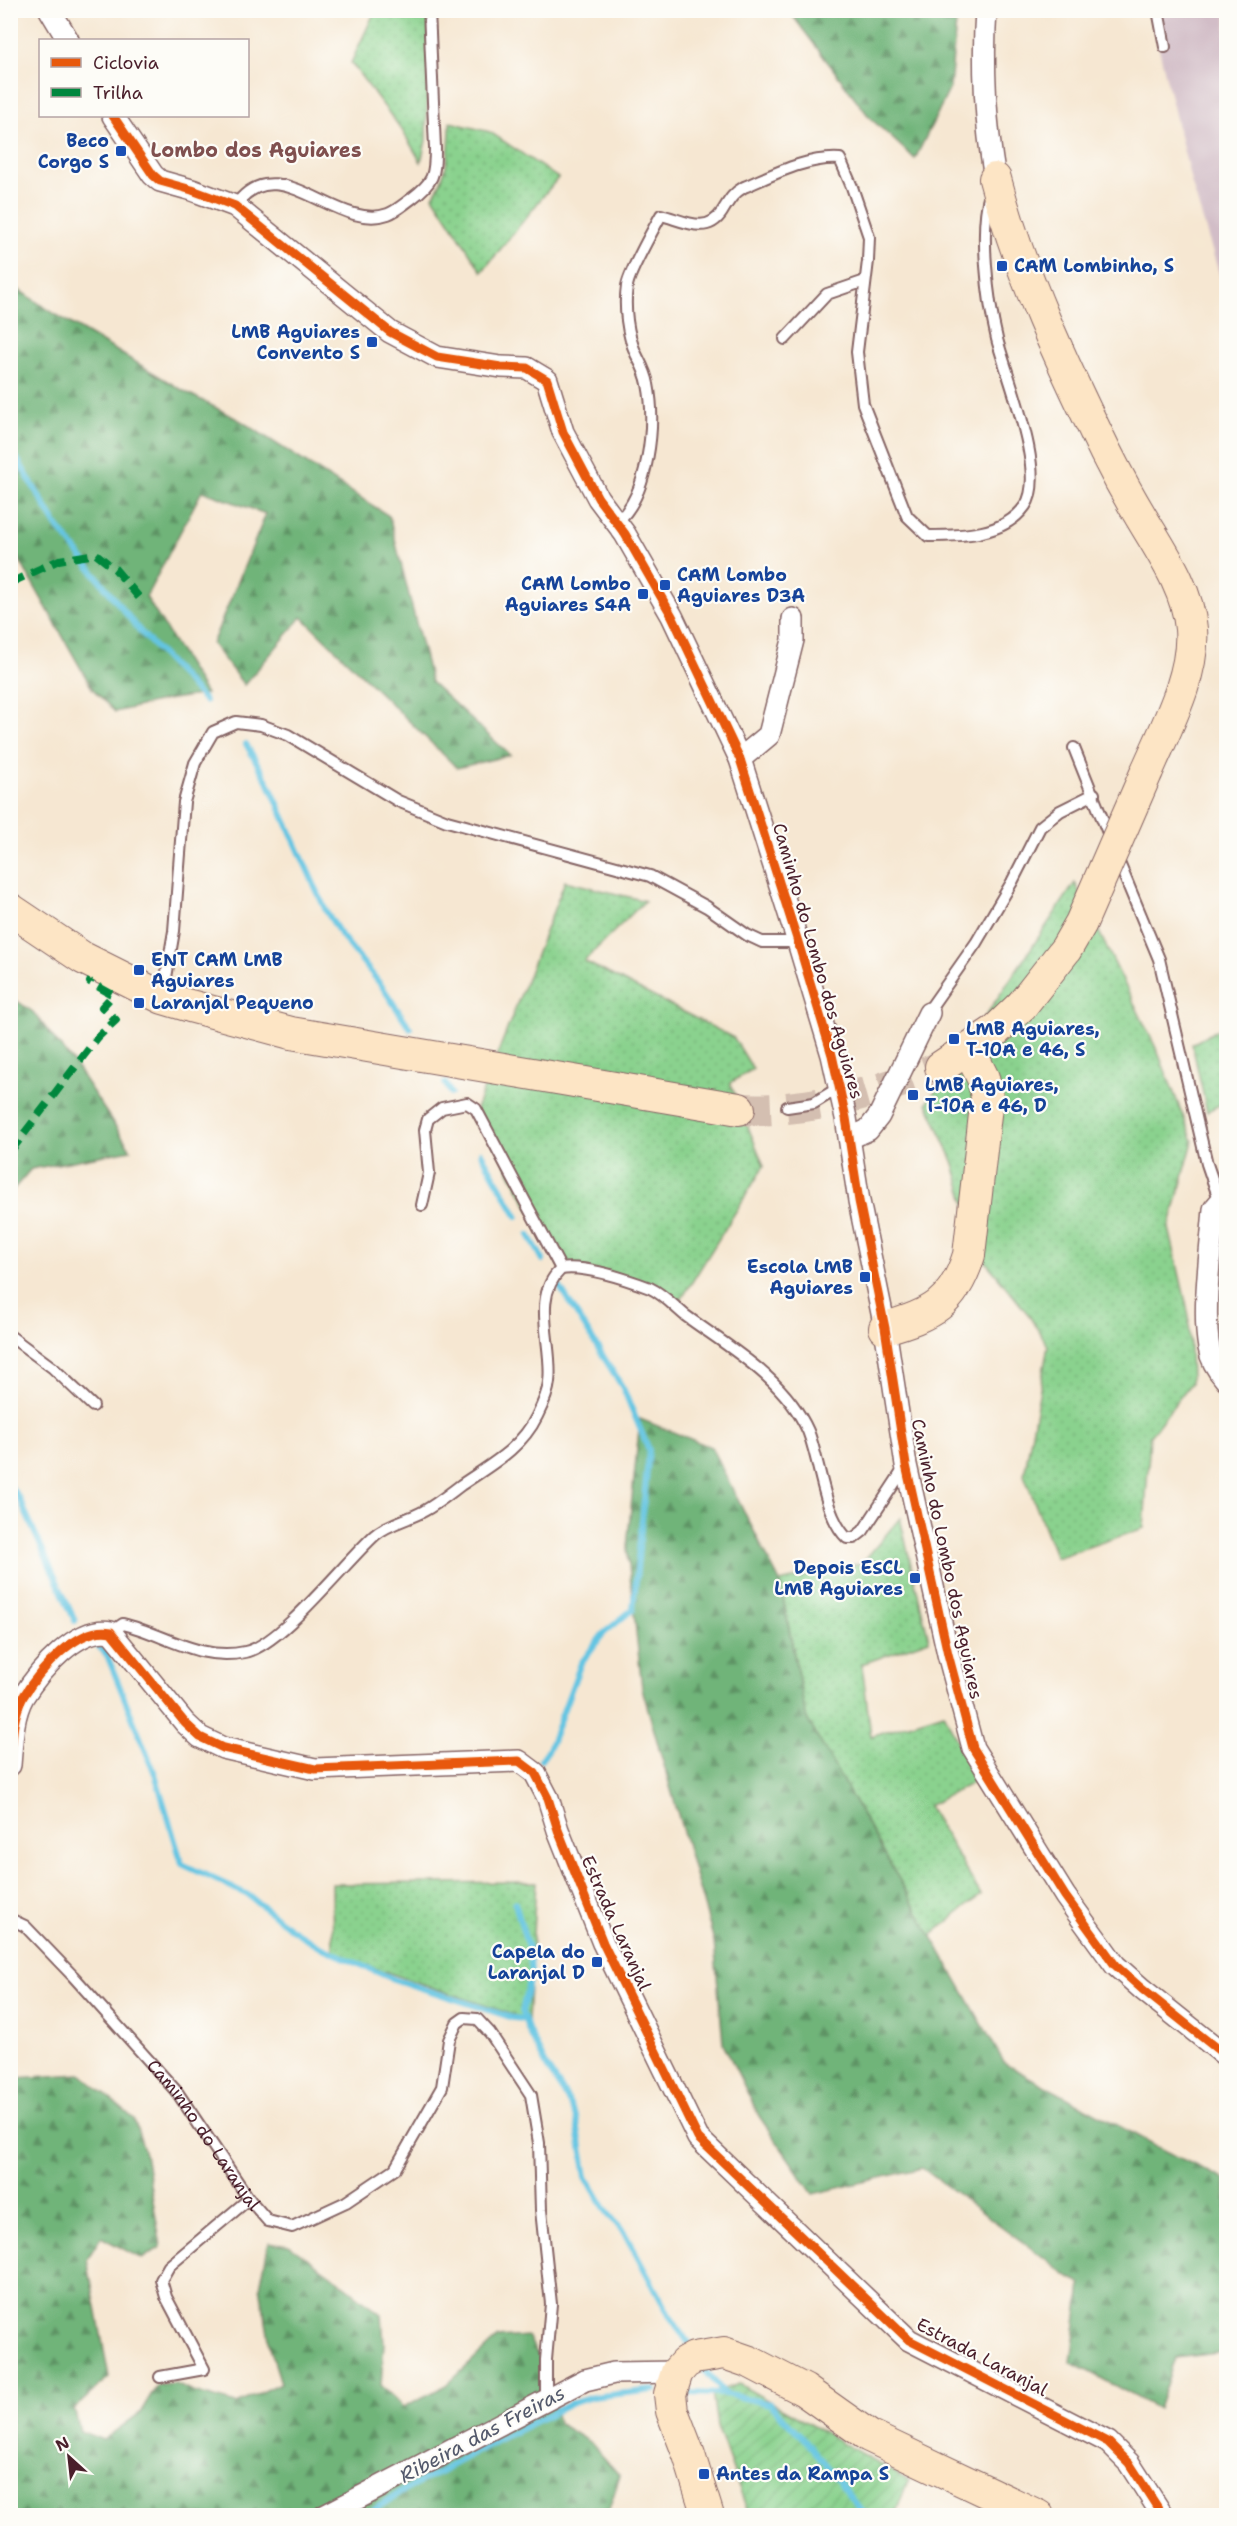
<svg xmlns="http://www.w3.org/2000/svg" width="1237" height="2526" font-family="'Shantell Sans',sans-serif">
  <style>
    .industrial { fill: #d2bdc7 }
    .grass { fill: url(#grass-dots); stroke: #6a785c; stroke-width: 1.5 }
    .forest { fill: url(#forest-firs); stroke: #5c6a52; stroke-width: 1.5 }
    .garden { fill: url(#garden-furrows); stroke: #6a785c; stroke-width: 1.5 }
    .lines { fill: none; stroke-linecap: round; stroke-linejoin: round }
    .stream { stroke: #64c5e2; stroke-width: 6 }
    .secondary-tunnel { stroke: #d4bfb1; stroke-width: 32; stroke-dasharray: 32 16; stroke-linecap: butt }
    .lane-casing { stroke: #866565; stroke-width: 14 }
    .street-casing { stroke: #866565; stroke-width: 24 }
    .secondary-casing { stroke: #866565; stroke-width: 34 }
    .lane { stroke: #fff; stroke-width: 10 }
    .street { stroke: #fff; stroke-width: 21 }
    .secondary { stroke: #fde5c5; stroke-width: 32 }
    .secondary-bridge-casing { stroke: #866565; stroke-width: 34; stroke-linecap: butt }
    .secondary-bridge { stroke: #fde5c5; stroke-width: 32 }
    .quiet { stroke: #00873e; stroke-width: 8; stroke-dasharray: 15 8; stroke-linecap: butt }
    .cycleway-casing { stroke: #fdfcf7; stroke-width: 13 }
    .cycleway { stroke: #e8590c; stroke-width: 9 }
    .transit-dot { fill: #1a4fb4; stroke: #fdfcf7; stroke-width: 2 }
    .labels { text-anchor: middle; stroke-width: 4.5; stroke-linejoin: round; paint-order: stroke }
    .transit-label { font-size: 18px; font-weight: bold; fill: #164399; stroke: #fdfcf7; text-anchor: start }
    .street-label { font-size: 18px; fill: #4a1f2b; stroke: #fdfcf7 }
    .neighbourhood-label { font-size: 20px; font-weight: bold; fill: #80504f; stroke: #fdfcf7 }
    .water-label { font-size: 20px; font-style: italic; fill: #53596b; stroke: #fdfcf7 }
  </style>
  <defs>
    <pattern id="grass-dots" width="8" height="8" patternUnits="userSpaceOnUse" patternTransform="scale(1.5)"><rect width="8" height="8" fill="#8ad28e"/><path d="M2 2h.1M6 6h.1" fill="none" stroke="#79b47b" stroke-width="1.8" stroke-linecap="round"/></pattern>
    <pattern id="forest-firs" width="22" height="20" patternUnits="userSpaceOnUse" patternTransform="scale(1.5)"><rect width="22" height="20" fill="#6fb479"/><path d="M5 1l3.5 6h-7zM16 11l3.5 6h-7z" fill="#5d9263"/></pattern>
    <pattern id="garden-furrows" width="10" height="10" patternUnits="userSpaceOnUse" patternTransform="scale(1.5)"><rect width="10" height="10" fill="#8ad28e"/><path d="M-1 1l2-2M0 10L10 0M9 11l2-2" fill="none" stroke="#79b47b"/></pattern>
  </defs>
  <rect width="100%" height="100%" fill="#fdfcf7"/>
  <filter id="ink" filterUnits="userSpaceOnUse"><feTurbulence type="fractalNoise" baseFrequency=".0167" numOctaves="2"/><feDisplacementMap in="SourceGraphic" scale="12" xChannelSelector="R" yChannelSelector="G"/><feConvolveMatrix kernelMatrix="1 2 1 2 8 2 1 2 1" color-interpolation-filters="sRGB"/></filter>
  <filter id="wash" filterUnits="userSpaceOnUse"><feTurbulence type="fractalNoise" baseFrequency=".008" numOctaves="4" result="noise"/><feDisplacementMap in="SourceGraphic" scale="24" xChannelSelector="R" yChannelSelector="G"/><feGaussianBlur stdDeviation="1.35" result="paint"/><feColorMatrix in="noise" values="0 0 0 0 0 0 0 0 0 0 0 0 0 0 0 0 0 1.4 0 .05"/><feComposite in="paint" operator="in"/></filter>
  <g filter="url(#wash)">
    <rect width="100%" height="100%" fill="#f6e7d2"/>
    <polygon class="industrial" points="1150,11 1226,11 1226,296 1191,181"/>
    <g class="grass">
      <polygon points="375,11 429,11 426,141 421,162 402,130 351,63"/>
      <path d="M 450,122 L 490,132 L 558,178 L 482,272 L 433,196 C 448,174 450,148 450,122 Z"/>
      <polygon points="565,881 645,901 584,961 734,1038 753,1069 730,1083 764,1166 676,1308 651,1289 561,1269 476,1109"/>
      <polygon points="1075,883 1157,1050 1193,1141 1169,1228 1189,1316 1191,1383 1150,1436 1144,1528 1056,1558 1024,1475 1048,1346 1028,1314 981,1256 953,1161 927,1103"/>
      <polygon points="1226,1025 1226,1101 1207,1112 1192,1044"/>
      <polygon points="900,1518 929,1640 862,1664 871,1736 944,1713 976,1781 928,1806 981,1895 930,1936 806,1717 780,1582 862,1563"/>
      <polygon points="536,1882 528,2020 333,1954 332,1884"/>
    </g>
    <g class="forest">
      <polygon points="789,11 957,11 950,88 915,159 870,118"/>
      <polygon points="10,284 55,314 182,390 241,421 389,516 431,682 510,755 457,768 302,617 244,685 212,644 266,514 202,491 146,597 206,694 166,700 115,712 92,688 11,545"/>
      <polygon points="11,997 33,1012 75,1065 131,1150 31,1169 11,1192"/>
      <polygon points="640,1419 711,1447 780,1582 806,1717 1005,2064 1165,2151 1226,2180 1226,2352 1175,2358 1158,2409 1071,2362 1081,2285 922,2168 813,2194 759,2116 723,2043 714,1941 642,1688 627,1547"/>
      <polygon points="81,2074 134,2119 145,2154 161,2247 142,2259 101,2237 87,2259 109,2377 74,2409 80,2431 103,2440 140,2413 157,2385 176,2384 193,2392 237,2404 281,2383 271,2351 260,2287 269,2242 289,2245 335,2278 382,2315 384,2344 381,2385 403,2407 447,2385 497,2338 528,2336 547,2374 558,2423 591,2443 620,2476 607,2515 11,2516 10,2090 16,2078"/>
    </g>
    <polygon class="garden" points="739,2384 908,2480 895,2515 749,2515 717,2426 712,2393"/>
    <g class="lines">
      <g class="stream">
        <polyline points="10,447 57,526 139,630 205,701"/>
        <polyline points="246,744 269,784 326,911 341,935 381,985 410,1028"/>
        <polyline points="445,1083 451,1093"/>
        <polyline points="481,1153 517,1216"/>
        <polyline points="529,1235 543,1260"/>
        <polyline points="10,1486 19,1498 75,1621"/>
        <polyline points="95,1643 107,1655 155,1774 182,1864 248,1895 290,1928 318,1946 393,1979 513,2018 525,2019"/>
        <polyline points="541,1760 549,1749 581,1663 603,1634 633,1609 649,1450 623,1388 558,1284"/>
        <polyline points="515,1903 530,1955 531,1972 522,2012 528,2029 548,2069 564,2093 576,2117 586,2177 607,2212 625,2234 669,2315 690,2345"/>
        <polyline points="704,2369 725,2394 770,2404 808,2443 866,2516"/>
        <polyline points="684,2393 725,2394"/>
        <polyline points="365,2516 398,2494 496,2441 570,2404 592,2397 654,2390"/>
      </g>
    </g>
  </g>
  <g filter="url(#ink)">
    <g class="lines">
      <path class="secondary-tunnel" d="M 739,1109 C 808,1113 878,1092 941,1067"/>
      <g class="lane-casing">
        <g id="lane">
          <polyline points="1158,10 1165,47"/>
          <path d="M 235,206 C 278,145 336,233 388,214 C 396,211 404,204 411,199 C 434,182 435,175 435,148 L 429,10"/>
          <polyline points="785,339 827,294 865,281"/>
          <path d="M 616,523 C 649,495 656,424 648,384 C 646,372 641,364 636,354 C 627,334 624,307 627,286 C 629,272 653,230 661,215 C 682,220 707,236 722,212 C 729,201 732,194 744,187 C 775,174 806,157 840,159 L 852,187 L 869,237 L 868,261 L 857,352 L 863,404 L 907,516 L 928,536 C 961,536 1004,536 1025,506 C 1048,475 1006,375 997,339 C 988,302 979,229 990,194"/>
          <polyline points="1074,748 1110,838"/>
          <polyline points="1117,858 1159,959 1207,1164 1220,1202"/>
          <polyline points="163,995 174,931 184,802 195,763 213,732 236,722 261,725 288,735 398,801 447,821 650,876 707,907 747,935 762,942 798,942"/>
          <polyline points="929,1013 931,1007 976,943 1012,882 1040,827 1060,811 1094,794"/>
          <polyline points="787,1107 814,1103 840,1087"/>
          <polyline points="422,1205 429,1173 425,1130 428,1119 442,1108 467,1103 476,1109 561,1269"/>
          <polyline points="10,1336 53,1368 93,1406"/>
          <path d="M 111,1632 L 123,1624 C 165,1634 200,1662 245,1652 C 281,1645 345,1562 375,1535 C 389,1523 408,1520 424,1511 C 437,1504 449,1494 461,1485 C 490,1465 521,1449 537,1416 C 542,1406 548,1393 549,1382 C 554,1346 530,1298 561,1269 C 586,1265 626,1279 650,1288 C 663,1294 675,1307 686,1316 C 730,1348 785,1379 808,1431 C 820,1461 824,1516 847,1538 L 854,1538 L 863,1531 L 905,1467"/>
          <path id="s1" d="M 10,1919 L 25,1926 L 73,1976 L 177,2092 L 249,2199 L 268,2221 L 292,2227 L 346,2202 L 395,2169 L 442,2087 L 449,2040 L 457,2023 L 464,2018 L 477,2019 L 490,2033 L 531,2095 L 539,2143 L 541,2210 L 551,2304 L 546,2360 L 546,2400"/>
          <polyline points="160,2377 204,2369 166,2297 161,2280 169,2266 249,2199"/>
        </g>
      </g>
      <g class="street-casing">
        <g id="street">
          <polyline points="50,10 68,40"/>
          <path d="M 986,10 C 982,69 985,121 995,179"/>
          <polyline points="113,116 153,175 160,181 192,190 235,206 390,332 437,357 501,367 527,368 547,380 563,432 598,498 625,534 672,616 740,759 798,942 832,1055 846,1118 859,1201 885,1328 906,1465 948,1654 973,1748 1065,1896 1115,1965 1142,1989 1226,2056"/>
          <polyline points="740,759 769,735 793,640 793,619"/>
          <polyline points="850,1138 868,1130 879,1116 929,1013"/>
          <path d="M 1226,1201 L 1220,1202 L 1214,1209 C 1211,1250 1202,1309 1209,1348 C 1211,1361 1218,1371 1226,1380"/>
          <path d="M 10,1765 C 12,1743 12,1717 23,1697 C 39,1671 78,1625 111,1632 L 185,1723 L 200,1737 L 223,1748 L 315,1769 L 519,1761 L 535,1773 L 548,1798 L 558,1830 L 603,1943 L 698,2138 L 909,2340 L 1108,2442 L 1129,2463 L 1163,2516"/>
          <polyline points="324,2516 585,2380 614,2373 677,2372"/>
        </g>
      </g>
      <g class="secondary-casing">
        <g id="secondary">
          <path d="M 995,179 C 1020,274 1063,365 1106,453 C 1117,475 1129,497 1141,517 C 1161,551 1188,589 1191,629 C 1195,675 1165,729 1147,771"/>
          <polyline points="10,909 83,958 163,998 190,1006 291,1033 739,1109"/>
          <polyline points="941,1067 995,1031 1022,1005"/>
          <path d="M 885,1328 C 931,1315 954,1304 969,1255 L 987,1097 L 983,1078 L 969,1050"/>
          <polyline points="708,2516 689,2455 672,2411 670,2394 677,2372 685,2363 694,2358 724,2353 750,2362 804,2390 869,2436 1038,2516"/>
        </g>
      </g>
      <use href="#lane" class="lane"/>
      <use href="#street" class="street"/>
      <use href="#secondary" class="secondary"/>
      <g class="secondary-bridge-casing">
        <polyline id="secondary-bridge" points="1022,1005 1066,949 1081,923 1147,771"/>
      </g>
      <use href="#secondary-bridge" class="secondary-bridge"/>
      <g class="quiet">
        <polyline points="10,583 59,560 96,554 115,569 142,601"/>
        <polyline points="10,1152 98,1037 116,1020 102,1007 113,995 90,982 91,980"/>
      </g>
      <g class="cycleway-casing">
        <g id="cycleway">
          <polyline points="113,116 153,175 160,181 192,190 235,206 390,332 437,357 501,367 527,368 547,380 563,432 598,498 625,534 672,616 740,759 798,942 832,1055 846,1118 859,1201 885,1328 906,1465 948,1654 973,1748 1065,1896 1115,1965 1142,1989 1226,2056"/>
          <path d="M 10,1765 C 12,1743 12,1717 23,1697 C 39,1671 78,1625 111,1632 L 185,1723 L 200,1737 L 223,1748 L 315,1769 L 519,1761 L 535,1773 L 548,1798 L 558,1830 L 603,1943 L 698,2138 L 909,2340 L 1108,2442 L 1129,2463 L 1163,2516"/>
        </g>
      </g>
      <use href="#cycleway" class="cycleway"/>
    </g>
  </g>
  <g class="transit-dot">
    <rect x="115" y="145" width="12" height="12" rx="3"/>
    <rect x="996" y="260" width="12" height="12" rx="3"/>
    <rect x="366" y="336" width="12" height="12" rx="3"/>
    <rect x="659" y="579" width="12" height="12" rx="3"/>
    <rect x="637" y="588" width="12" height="12" rx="3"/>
    <rect x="133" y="964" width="12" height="12" rx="3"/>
    <rect x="133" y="997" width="12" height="12" rx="3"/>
    <rect x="948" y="1033" width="12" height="12" rx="3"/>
    <rect x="907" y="1089" width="12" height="12" rx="3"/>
    <rect x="859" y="1271" width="12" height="12" rx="3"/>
    <rect x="909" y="1572" width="12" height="12" rx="3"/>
    <rect x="591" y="1956" width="12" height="12" rx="3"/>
    <rect x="698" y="2468" width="12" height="12" rx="3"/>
  </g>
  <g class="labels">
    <g class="transit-label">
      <text x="109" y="147" text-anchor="end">Beco<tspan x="109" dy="21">Corgo S</tspan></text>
      <text x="1014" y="272">CAM Lombinho, S</text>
      <text x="360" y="338" text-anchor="end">LMB Aguiares<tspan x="360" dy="21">Convento S</tspan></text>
      <text x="677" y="581">CAM Lombo<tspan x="677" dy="21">Aguiares D3A</tspan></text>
      <text x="631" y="590" text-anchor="end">CAM Lombo<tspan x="631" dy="21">Aguiares S4A</tspan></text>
      <text x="151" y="966">ENT CAM LMB<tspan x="151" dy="21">Aguiares</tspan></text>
      <text x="151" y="1009">Laranjal Pequeno</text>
      <text x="966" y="1035">LMB Aguiares,<tspan x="966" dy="21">T-10A e 46, S</tspan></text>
      <text x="925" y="1091">LMB Aguiares,<tspan x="925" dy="21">T-10A e 46, D</tspan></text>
      <text x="853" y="1273" text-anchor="end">Escola LMB<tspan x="853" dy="21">Aguiares</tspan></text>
      <text x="903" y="1574" text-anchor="end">Depois ESCL<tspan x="903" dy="21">LMB Aguiares</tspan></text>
      <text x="585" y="1958" text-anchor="end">Capela do<tspan x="585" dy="21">Laranjal D</tspan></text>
      <text x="716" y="2480">Antes da Rampa S</text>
    </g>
    <g class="street-label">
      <text transform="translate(818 961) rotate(74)" y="6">Caminho do Lombo dos Aguiares</text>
      <text transform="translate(947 1559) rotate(78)" y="6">Caminho do Lombo dos Aguiares</text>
      <text transform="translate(616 1923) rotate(66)" y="6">Estrada Laranjal</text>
      <text dy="6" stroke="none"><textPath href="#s1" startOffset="292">Caminho do Laranjal</textPath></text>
      <text transform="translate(982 2357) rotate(28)" y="6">Estrada Laranjal</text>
    </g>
    <g class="neighbourhood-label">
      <text x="256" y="157">Lombo dos Aguiares</text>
    </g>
    <g class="water-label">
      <text transform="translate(482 2434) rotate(-28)" y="7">Ribeira das Freiras</text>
    </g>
  </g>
  <rect width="1237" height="2526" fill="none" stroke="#fdfcf7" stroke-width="36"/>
  <rect x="39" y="39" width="210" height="78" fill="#fdfcf7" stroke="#b5a4a5" stroke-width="1.5"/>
  <rect x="51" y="58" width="30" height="9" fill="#e8590c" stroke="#b5a4a5" stroke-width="1.5"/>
  <text x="93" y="69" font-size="18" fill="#4a1f2b">Ciclovia</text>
  <rect x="51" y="88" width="30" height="9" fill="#00873e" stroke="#b5a4a5" stroke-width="1.5"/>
  <text x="93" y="99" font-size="18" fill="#4a1f2b">Trilha</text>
  <g transform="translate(69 2457) rotate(333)" stroke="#fdfcf7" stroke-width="4.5" paint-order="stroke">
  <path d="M0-4.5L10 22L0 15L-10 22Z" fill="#4a1f2b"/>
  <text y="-9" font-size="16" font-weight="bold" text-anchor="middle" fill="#4a1f2b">N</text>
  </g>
</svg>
